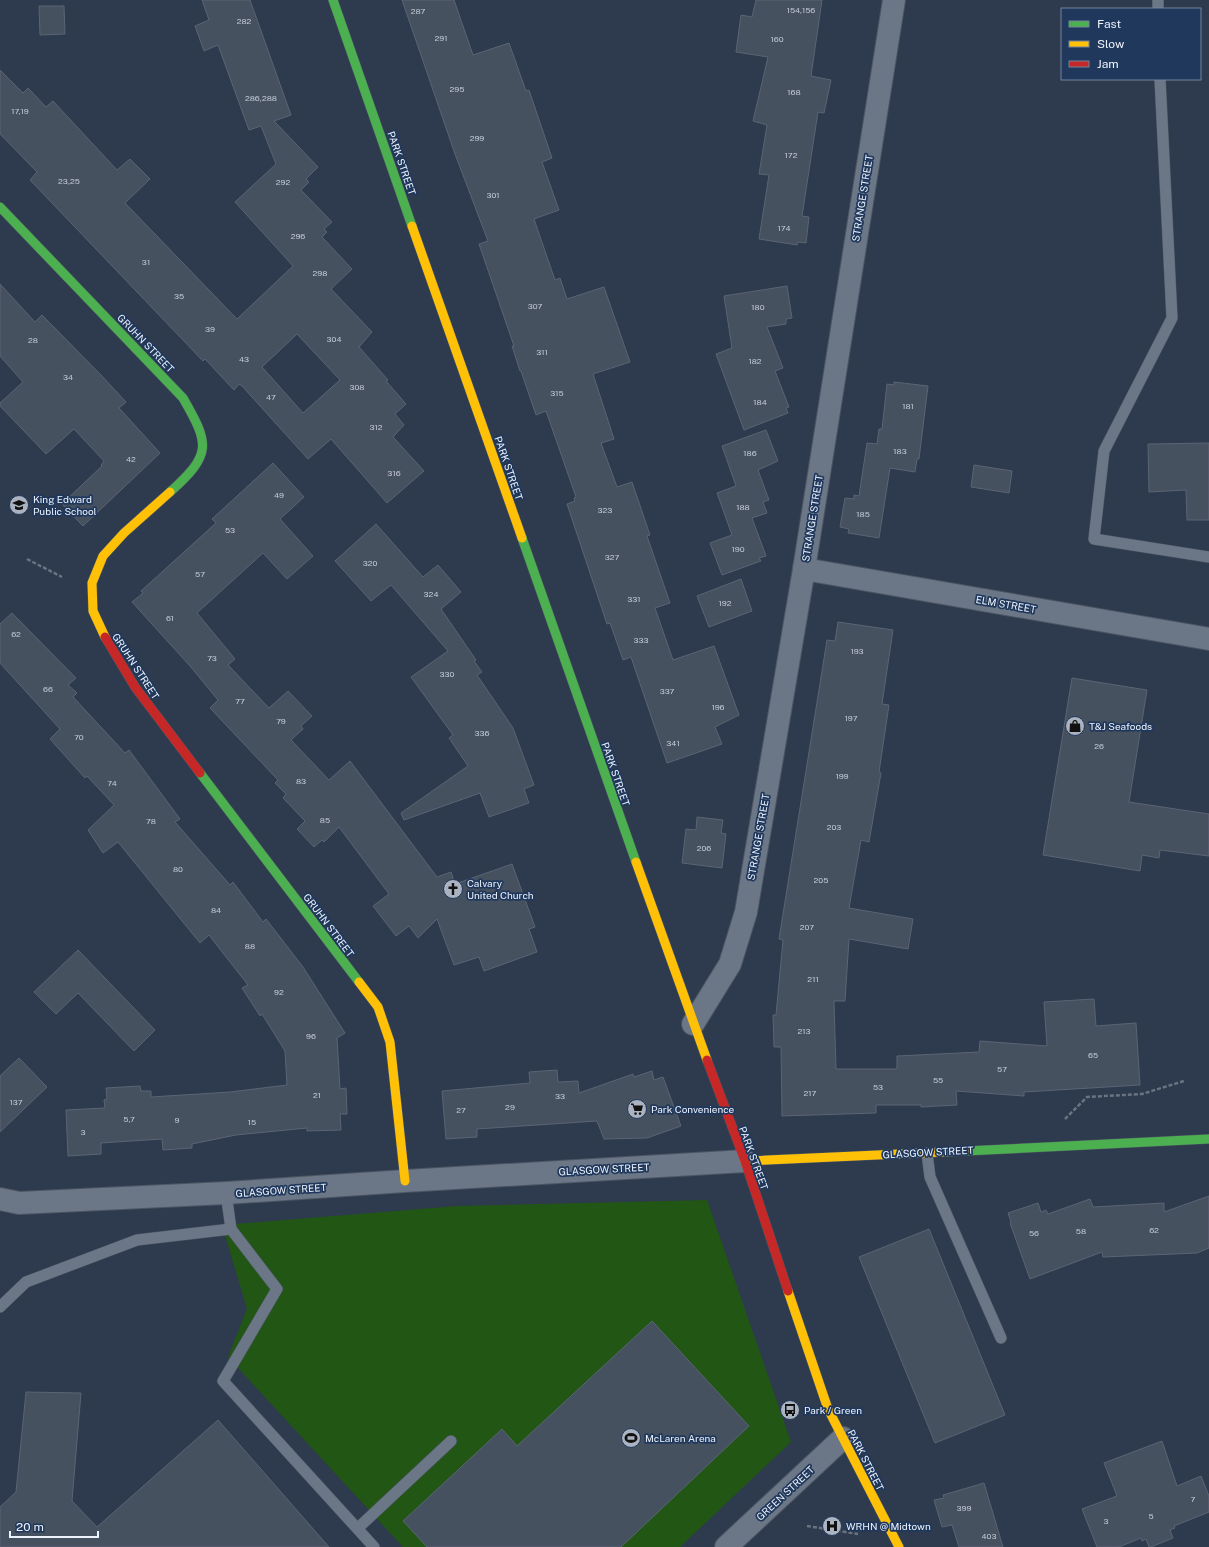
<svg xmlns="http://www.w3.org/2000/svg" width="1209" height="1547" font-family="'Public Sans',sans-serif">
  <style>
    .green { fill: #225614 }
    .building { fill: #465160; stroke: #5a6474; fill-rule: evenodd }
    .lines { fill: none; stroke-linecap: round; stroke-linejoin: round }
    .lane-casing { stroke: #4b5562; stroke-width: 12 }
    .street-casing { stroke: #4b5562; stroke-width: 24 }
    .fast-casing { stroke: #4b5562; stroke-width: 10 }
    .slow-casing { stroke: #4b5562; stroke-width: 10 }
    .jam-casing { stroke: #4b5562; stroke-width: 10 }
    .path { stroke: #6a7381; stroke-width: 2.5; stroke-dasharray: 4 2; stroke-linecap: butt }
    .lane { stroke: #6b7686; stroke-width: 11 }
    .street { stroke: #6b7686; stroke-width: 22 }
    .fast { stroke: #4caf50; stroke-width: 9 }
    .slow { stroke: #ffc107; stroke-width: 9 }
    .jam { stroke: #c62828; stroke-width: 9 }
    .labels { text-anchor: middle; stroke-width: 3.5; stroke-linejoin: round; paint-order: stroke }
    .number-label { font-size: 8px; fill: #c3cad5 }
    .street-label { font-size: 10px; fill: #edf3fc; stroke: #20385c }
    .poi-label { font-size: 10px; fill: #edf3fc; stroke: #20385c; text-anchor: start }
  </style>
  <rect width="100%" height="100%" fill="#2e3b4e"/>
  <polygon class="green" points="707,1200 791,1442 680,1547 403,1547 228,1357 247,1309 222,1225 457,1206"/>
  <g class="building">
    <path d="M 202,0 L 250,0 L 291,115 L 274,121 L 318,167 L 306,179 L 309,182 L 301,190 L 332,222 L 324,229 L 327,232 L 322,237 L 352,269 L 331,289 L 372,332 L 359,347 L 388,380 L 386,381 L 406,404 L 395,414 L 404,425 L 393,437 L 424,471 L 387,503 L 331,439 L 308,459 L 242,386 L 239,384 L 234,390 L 205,359 L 203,361 L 30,180 L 37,172 L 0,134 L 0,70 L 23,93 L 28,88 L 46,107 L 53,101 L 117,170 L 130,159 L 150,179 L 125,203 L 237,319 L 293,266 L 235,202 L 276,164 L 261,126 L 249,130 L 218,45 L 204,51 L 195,26 L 209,20 ZM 297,334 L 340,380 L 303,413 L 262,367 Z"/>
    <polygon points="402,0 454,0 473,55 509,43 526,91 529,90 552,158 542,162 559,210 534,219 555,280 560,278 567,299 604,287 630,362 593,374 614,439 601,443 617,487 632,482 650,535 647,536 670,603 655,608 673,660 714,646 739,715 715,727 722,744 667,763 631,657 623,660 610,623 607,624 567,504 575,501 574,498 576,497 546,411 536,415 521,371 520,371 512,346 514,346 479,244 488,241 455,154"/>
    <polygon points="756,0 822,0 811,76 831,80 824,113 818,112 802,216 809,217 806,243 798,242 797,245 759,239 769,175 759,174 767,125 753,121 768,57 736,52 741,15 752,17"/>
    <polygon points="39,6 64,6 65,34 40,35"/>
    <polygon points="0,284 35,322 42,315 100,374 126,402 119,408 160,453 83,526 62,504 102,466 101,465 104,461 74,429 46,454 0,406 0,403 23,382 0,356"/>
    <polygon points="787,286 792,318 786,319 786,324 767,327 783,368 775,371 789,407 786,408 788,413 744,430 716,354 732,348 724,296"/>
    <polygon points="894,382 928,386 919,459 917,459 915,472 890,468 879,538 848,533 849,529 840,527 845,498 854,499 854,495 859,496 867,443 877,444 879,429 882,429 887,384 894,385"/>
    <polygon points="766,430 778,461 758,470 769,500 763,502 767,513 752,518 766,556 759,558 761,561 722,575 710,543 732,535 717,493 736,486 722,446"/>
    <polygon points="1209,443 1209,520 1187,520 1186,490 1149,492 1148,444"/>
    <polygon points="273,463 304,497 280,519 313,556 287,579 263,553 197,613 235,659 228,665 269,708 288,691 312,716 301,726 303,729 291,740 329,780 350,761 437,877 451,872 455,884 512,864 535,927 529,929 537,952 484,971 479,957 454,965 437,919 418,938 409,926 396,936 373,906 389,894 339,827 324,842 322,840 314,847 297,829 305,821 283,798 286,794 275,783 278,780 210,708 218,700 190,666 132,602 143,593 141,591 216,523 212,519"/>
    <polygon points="974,465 1012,471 1009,493 971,487"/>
    <polygon points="376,524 423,577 438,565 461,592 441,609 476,660 474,661 482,672 477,675 513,728 534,785 524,789 529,803 489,817 480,793 404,820 401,813 468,766 449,738 453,735 411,677 448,651 391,585 371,601 335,561"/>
    <polygon points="741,579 752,611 709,627 697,596"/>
    <polygon points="12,613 76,678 68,685 77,693 73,697 125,753 129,750 180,819 175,822 230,885 233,882 263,922 266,919 303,967 345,1033 337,1038 340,1089 346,1088 347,1114 340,1114 341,1130 307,1131 307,1128 236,1135 192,1144 192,1148 163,1150 162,1139 101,1143 101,1154 68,1156 66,1110 105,1108 104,1100 107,1099 106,1088 140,1086 141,1091 151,1091 151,1097 230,1092 287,1085 285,1051 262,1014 260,1016 242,988 248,985 209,935 200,943 118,842 103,853 88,830 114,805 87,776 85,778 50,739 60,729 0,663 0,624"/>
    <polygon points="838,622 893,630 882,704 889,705 879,772 881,773 869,842 861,840 849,908 913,919 908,949 849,939 845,1001 834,1001 836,1069 897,1069 897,1056 979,1052 980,1041 1047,1046 1044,1002 1094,999 1096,1026 1136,1023 1140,1085 1024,1092 1024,1096 956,1091 957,1105 921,1107 921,1105 876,1105 876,1113 782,1116 781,1047 774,1047 773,1015 776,1015 783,940 779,939 827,640 835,641"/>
    <polygon points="1072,678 1147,690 1129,802 1209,814 1209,856 1160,850 1159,858 1142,855 1140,871 1043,855"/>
    <polygon points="697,817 723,820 721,833 726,834 722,868 682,863 686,829 696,830"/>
    <polygon points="78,950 155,1030 134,1051 78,993 56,1014 34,992"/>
    <polygon points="19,1058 47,1087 0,1132 0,1076"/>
    <polygon points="557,1070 558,1082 578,1081 579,1093 633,1074 634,1077 652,1071 654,1080 663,1077 681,1126 647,1138 604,1139 597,1121 477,1129 477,1137 446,1139 442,1091 530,1083 529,1072"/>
    <polygon points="1209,1196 1209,1248 1197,1253 1103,1257 1102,1252 1030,1279 1010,1223 1011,1222 1008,1213 1038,1203 1041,1212 1046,1210 1048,1214 1090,1199 1093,1207 1164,1203 1164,1212"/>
    <polygon points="929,1229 1005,1415 935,1443 859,1257"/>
    <polygon points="652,1321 749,1426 621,1547 427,1547 403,1521 502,1429 517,1446"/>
    <polygon points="26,1392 81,1393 72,1501 97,1527 218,1420 329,1547 0,1547 0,1507 16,1492"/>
    <polygon points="1162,1441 1177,1486 1201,1476 1209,1496 1209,1512 1174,1526 1175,1528 1170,1530 1173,1538 1151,1547 1149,1547 1146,1539 1142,1541 1141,1538 1119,1547 1097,1547 1082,1509 1117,1496 1104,1463"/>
    <polygon points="984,1483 1003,1547 959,1547 952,1525 942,1527 934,1500 944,1498 943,1495"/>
  </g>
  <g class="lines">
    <g class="lane-casing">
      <g id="lane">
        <polyline points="1158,0 1158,9"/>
        <polyline points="1160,79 1172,318 1104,451 1094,539 1209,557"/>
        <polyline points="927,1153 930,1177 1001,1338"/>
        <polyline points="226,1193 231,1229 277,1289 223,1381 374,1547"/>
        <polyline points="0,1307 26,1282 137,1240 231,1229"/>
        <polyline points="358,1528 451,1441"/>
      </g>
    </g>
    <g class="street-casing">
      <g id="street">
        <polyline points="804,569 1209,639"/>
        <polyline points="693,1024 730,964 746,912 804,569 894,0"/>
        <polyline points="0,1199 19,1203 226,1193 405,1181 745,1161"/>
        <polyline points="726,1547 843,1438"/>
      </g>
    </g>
    <g class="fast-casing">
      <g id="fast">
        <polyline points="333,0 412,226"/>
        <path d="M 0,207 L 183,398 C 210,445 212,454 170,492"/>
        <polyline points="522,538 636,862"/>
        <polyline points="200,773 359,982"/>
        <polyline points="965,1151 1209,1139"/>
      </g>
    </g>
    <g class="slow-casing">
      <g id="slow">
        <polyline points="412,226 522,538"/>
        <polyline points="105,637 93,611 92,583 103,556 124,533 170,492"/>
        <polyline points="636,862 707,1060"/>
        <polyline points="359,982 378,1007 390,1042 405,1181"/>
        <polyline points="745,1161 965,1151"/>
        <polyline points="788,1291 828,1409 899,1547"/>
      </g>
    </g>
    <g class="jam-casing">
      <g id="jam">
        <polyline points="105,637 135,687 200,773"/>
        <polyline points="707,1060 745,1161 788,1291"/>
      </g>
    </g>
    <g class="path">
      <polyline points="27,559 62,577"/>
      <polyline points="1065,1119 1087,1097 1142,1094 1184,1081"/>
      <polyline points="807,1526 858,1534"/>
    </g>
    <use href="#lane" class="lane"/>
    <use href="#street" class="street"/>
    <use href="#fast" class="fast"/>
    <use href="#slow" class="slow"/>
    <use href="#jam" class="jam"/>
  </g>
  <defs>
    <g id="school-disc" transform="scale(1)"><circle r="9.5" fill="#aab3bf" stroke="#20385c"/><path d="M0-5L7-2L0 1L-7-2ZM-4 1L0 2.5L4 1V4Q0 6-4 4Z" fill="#111"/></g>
    <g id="shop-disc" transform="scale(1)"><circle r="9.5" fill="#aab3bf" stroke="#20385c"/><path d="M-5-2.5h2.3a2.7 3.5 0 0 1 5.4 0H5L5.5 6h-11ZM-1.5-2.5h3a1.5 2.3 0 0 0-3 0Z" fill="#111"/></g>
    <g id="church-disc" transform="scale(1)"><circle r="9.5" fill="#aab3bf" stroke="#20385c"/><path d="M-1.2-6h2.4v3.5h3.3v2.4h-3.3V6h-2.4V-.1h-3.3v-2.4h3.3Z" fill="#111"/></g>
    <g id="supermarket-disc" transform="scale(1)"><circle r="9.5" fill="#aab3bf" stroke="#20385c"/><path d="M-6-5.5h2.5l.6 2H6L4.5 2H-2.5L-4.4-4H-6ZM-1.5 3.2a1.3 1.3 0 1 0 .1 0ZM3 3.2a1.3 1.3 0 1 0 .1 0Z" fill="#111"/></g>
    <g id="bus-disc" transform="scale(1)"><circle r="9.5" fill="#aab3bf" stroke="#20385c"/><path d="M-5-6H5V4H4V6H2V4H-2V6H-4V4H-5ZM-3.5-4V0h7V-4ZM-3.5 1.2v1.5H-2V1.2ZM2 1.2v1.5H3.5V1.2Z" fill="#111"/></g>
    <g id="stadium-disc" transform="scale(1)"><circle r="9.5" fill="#aab3bf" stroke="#20385c"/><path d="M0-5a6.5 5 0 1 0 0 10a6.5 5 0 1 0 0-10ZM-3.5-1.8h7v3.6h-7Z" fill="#111"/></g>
    <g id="hospital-disc" transform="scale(1)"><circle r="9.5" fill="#aab3bf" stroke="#20385c"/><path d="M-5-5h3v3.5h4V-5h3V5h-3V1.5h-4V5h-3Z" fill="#111"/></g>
  </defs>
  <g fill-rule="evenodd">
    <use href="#school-disc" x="19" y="505"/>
    <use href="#shop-disc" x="1075" y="726"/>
    <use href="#church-disc" x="453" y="889"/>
    <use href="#supermarket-disc" x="637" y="1109"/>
    <use href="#bus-disc" x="790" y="1410"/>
    <use href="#stadium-disc" x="631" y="1438"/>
    <use href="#hospital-disc" x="832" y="1526"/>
  </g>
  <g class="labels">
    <g class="number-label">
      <text x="801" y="13">154,156</text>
      <text x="418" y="14">287</text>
      <text x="244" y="24">282</text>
      <text x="441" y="41">291</text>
      <text x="777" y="42">160</text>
      <text x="457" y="92">295</text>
      <text x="794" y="95">168</text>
      <text x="261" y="101">286,288</text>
      <text x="20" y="114">17,19</text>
      <text x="477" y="141">299</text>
      <text x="791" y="158">172</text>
      <text x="69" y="184">23,25</text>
      <text x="283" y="185">292</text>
      <text x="493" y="198">301</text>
      <text x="784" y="231">174</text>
      <text x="298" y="239">296</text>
      <text x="146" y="265">31</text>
      <text x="320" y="276">298</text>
      <text x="179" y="299">35</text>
      <text x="535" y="309">307</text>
      <text x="758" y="310">180</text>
      <text x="210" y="332">39</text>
      <text x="334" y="342">304</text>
      <text x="33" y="343">28</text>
      <text x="542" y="355">311</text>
      <text x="244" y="362">43</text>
      <text x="755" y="364">182</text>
      <text x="68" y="380">34</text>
      <text x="357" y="390">308</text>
      <text x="557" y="396">315</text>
      <text x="271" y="400">47</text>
      <text x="760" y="405">184</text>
      <text x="908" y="409">181</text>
      <text x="376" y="430">312</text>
      <text x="900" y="454">183</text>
      <text x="750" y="456">186</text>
      <text x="131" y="462">42</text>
      <text x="394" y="476">316</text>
      <text x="279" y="498">49</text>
      <text x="743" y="510">188</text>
      <text x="605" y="513">323</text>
      <text x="863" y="517">185</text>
      <text x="230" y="533">53</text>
      <text x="738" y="552">190</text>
      <text x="612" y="560">327</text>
      <text x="370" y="566">320</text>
      <text x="200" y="577">57</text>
      <text x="431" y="597">324</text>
      <text x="634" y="602">331</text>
      <text x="725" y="606">192</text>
      <text x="170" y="621">61</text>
      <text x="16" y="637">62</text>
      <text x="641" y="643">333</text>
      <text x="857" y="654">193</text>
      <text x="212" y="661">73</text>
      <text x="447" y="677">330</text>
      <text x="48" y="692">66</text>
      <text x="667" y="694">337</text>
      <text x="240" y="704">77</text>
      <text x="718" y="710">196</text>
      <text x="851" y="721">197</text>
      <text x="281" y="724">79</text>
      <text x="482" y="736">336</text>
      <text x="79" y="740">70</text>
      <text x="673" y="746">341</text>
      <text x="1099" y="749">26</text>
      <text x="842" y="779">199</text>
      <text x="301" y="784">83</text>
      <text x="112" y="786">74</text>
      <text x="325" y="823">85</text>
      <text x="151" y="824">78</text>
      <text x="834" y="830">203</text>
      <text x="704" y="851">206</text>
      <text x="178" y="872">80</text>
      <text x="821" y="883">205</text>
      <text x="216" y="913">84</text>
      <text x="807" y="930">207</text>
      <text x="250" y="949">88</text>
      <text x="813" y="982">211</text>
      <text x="279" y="995">92</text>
      <text x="804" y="1034">213</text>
      <text x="311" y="1039">96</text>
      <text x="1093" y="1058">65</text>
      <text x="1002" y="1072">57</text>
      <text x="938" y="1083">55</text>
      <text x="878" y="1090">53</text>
      <text x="810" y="1096">217</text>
      <text x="317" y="1098">21</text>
      <text x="560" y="1099">33</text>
      <text x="16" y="1105">137</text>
      <text x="510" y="1110">29</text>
      <text x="461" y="1113">27</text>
      <text x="129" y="1122">5,7</text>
      <text x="177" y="1123">9</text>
      <text x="252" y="1125">15</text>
      <text x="83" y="1135">3</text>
      <text x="1154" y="1233">62</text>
      <text x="1081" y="1234">58</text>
      <text x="1034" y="1236">56</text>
      <text x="1193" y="1502">7</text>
      <text x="964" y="1511">399</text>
      <text x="1151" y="1519">5</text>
      <text x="1106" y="1524">3</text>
      <text x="989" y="1539">403</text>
    </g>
    <g class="street-label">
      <text transform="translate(402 163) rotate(71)" y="4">PARK STREET</text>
      <text transform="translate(862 198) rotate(-81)" y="4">STRANGE STREET</text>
      <text transform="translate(146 343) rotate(46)" y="4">GRUHN STREET</text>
      <text transform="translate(509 468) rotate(71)" y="4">PARK STREET</text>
      <text transform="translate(812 518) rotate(-81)" y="4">STRANGE STREET</text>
      <text transform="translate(1006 604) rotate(10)" y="4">ELM STREET</text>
      <text transform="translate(136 666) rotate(57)" y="4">GRUHN STREET</text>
      <text transform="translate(616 774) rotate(71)" y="4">PARK STREET</text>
      <text transform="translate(758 837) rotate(-80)" y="4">STRANGE STREET</text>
      <text transform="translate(329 925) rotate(53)" y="4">GRUHN STREET</text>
      <text transform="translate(928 1152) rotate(-3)" y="4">GLASGOW STREET</text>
      <text transform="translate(754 1158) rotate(70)" y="4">PARK STREET</text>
      <text transform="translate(604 1169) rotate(-3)" y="4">GLASGOW STREET</text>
      <text transform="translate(281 1190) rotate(-4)" y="4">GLASGOW STREET</text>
      <text transform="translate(866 1460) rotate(63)" y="4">PARK STREET</text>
      <text transform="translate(785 1493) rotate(-43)" y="4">GREEN STREET</text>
    </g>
    <g class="poi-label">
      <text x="33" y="503">King Edward<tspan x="33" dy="12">Public School</tspan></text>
      <text x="1089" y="730">T&amp;J Seafoods</text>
      <text x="467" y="887">Calvary<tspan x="467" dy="12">United Church</tspan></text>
      <text x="651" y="1113">Park Convenience</text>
      <text x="804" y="1414">Park / Green</text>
      <text x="645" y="1442">McLaren Arena</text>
      <text x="846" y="1530">WRHN @ Midtown</text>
    </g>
  </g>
  <rect x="1061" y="8" width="140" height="72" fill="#20385c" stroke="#72839c"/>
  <rect x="1069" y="21" width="20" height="6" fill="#4caf50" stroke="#72839c"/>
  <text x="1097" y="28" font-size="12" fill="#edf3fc">Fast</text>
  <rect x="1069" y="41" width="20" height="6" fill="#ffc107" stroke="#72839c"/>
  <text x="1097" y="48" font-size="12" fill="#edf3fc">Slow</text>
  <rect x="1069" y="61" width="20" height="6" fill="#c62828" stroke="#72839c"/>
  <text x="1097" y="68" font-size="12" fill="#edf3fc">Jam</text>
  <path d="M10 1531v6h88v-6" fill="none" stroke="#edf3fc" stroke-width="2"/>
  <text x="16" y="1531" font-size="12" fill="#edf3fc" stroke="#20385c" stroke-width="3" paint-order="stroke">20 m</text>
</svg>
